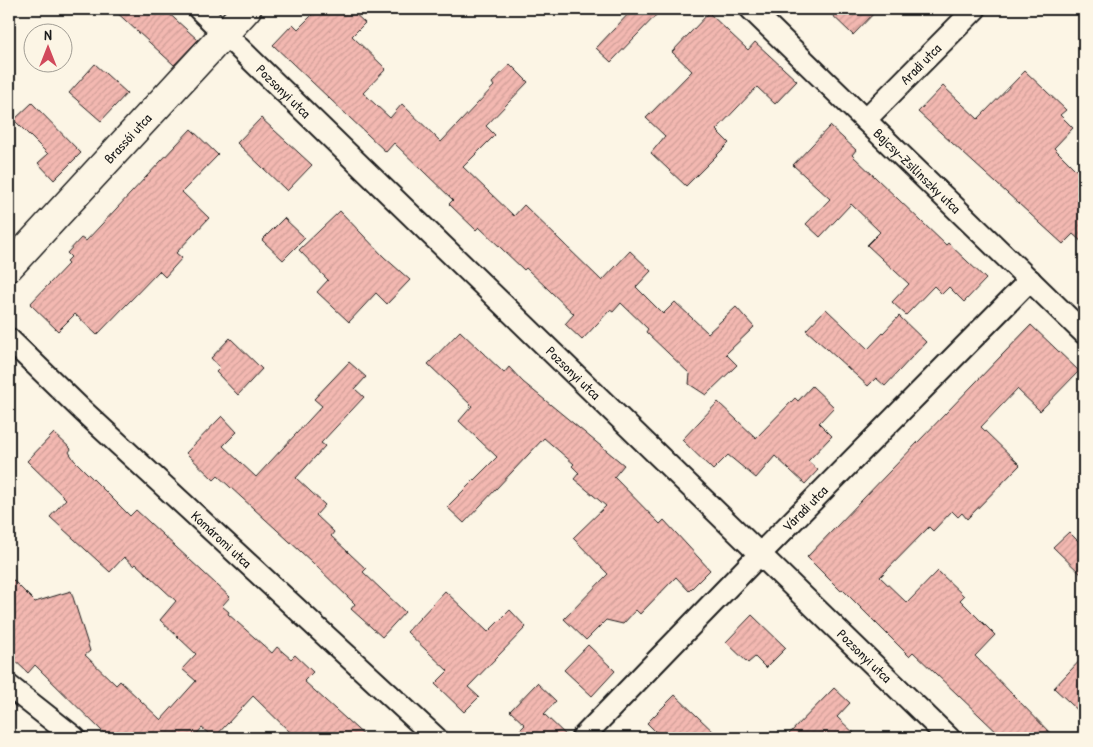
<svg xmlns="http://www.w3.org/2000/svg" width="1093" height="747" font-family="'Patrick Hand',sans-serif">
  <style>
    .building { fill: url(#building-hatch); stroke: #1c1c1c }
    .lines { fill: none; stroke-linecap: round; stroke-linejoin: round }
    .minor-casing { stroke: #1c1c1c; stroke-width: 25 }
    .tertiary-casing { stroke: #1c1c1c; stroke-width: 31 }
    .minor { stroke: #fcf5e5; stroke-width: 21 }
    .tertiary { stroke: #fcf5e5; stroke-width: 28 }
    .labels { text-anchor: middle; stroke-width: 4.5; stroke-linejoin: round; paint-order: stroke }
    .street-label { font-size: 14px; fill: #1c1c1c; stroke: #fcf5e5 }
  </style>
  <defs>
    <pattern id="building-hatch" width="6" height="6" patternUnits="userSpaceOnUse" patternTransform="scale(1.25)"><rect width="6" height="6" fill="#f3b8b1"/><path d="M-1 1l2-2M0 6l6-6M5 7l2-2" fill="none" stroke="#d09e98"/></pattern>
  </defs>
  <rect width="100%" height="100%" fill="#fcf5e5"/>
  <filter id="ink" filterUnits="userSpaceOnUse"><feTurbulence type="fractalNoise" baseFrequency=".02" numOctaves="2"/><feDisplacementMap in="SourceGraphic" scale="10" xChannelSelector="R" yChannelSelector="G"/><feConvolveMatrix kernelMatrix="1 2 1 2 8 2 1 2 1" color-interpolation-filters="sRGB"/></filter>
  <g filter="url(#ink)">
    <g class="building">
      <polygon points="113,9 164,9 198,40 174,65"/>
      <polygon points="318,9 350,9 365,23 352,36 386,69 363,93 390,118 402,104 441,142 494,86 492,83 510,64 528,82 486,126 495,135 463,167 514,216 524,205 602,281 630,251 651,271 636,287 663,314 675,302 708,333 736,307 754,327 726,354 737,365 706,395 689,384 690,374 646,332 648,329 621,303 613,312 610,310 582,340 565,324 574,314 526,268 524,270 479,227 476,230 449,204 453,200 394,143 386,152 273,45 293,24 298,29"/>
      <polygon points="633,9 662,9 611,62 596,48"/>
      <polygon points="826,9 878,9 853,35"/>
      <polygon points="709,13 748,50 755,42 797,81 775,104 757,87 716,130 729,143 686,186 651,153 665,136 646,118 692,71 672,52"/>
      <polygon points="95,64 127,93 101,121 69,93"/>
      <polygon points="1025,71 1066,110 1060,115 1073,128 1054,148 1084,178 1084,244 1073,234 1063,244 918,112 943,86 978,119"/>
      <polygon points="32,103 81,153 54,180 38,163 48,154 14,120"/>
      <polygon points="261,118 312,165 287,191 237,143"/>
      <polygon points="830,126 856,150 852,155 946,245 948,243 986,279 964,302 949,287 942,294 934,286 906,315 892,302 909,284 867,245 880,232 851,204 820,237 806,224 830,199 793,165"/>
      <polygon points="191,129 218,155 182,192 209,218 176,253 182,258 165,277 159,271 97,335 75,314 58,331 30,304 68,264 66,262 71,257 67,253 81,238 86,241"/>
      <polygon points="340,211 384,257 410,280 387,304 376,293 349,322 317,292 328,280 299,250"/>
      <polygon points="284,218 305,238 283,260 262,240"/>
      <polygon points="826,309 868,349 899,316 926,342 885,386 876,378 868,386 806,330"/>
      <polygon points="1031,325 1079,371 1040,411 1017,389 981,427 1020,465 967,519 962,513 958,517 952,511 933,531 929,527 880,577 907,603 938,571 964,596 960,600 995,635 975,656 1055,738 1003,738 913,652 909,656 842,589 841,591 807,557"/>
      <polygon points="460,331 504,373 509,367 523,382 624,465 614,477 660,524 664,520 710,570 689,591 676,577 640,614 636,610 623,624 606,620 586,640 564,619 608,574 573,538 606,506 574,479 579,473 572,466 574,464 544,438 464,523 447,507 497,457 459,421 472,406 428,364"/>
      <polygon points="230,338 262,369 238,395 216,372 220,368 211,358"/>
      <polygon points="349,362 366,377 355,389 364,397 321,443 325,446 296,478 325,505 316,515 334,532 331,536 366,569 363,572 405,612 382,637 351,609 355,604 312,562 218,476 214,480 186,453 222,416 237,432 223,446 256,477 322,406 314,399"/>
      <polygon points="812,386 834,407 819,423 832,436 808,461 818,470 805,484 775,456 756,478 728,455 713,470 682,440 718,402 756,438 795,398 798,401"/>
      <polygon points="54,433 71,449 69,452 74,460 130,516 136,510 230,597 222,606 229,612 228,614 272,653 277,647 291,659 295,655 313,672 304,681 367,738 296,738 253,696 214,738 202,728 193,738 109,738 35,665 28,673 9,655 9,576 35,602 71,591 90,651 85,655 116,685 120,681 161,720 196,681 182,669 196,654 160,620 176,601 136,564 134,566 124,557 110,572 50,517 66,499 27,461"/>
      <polygon points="1069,532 1084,547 1084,577 1053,547"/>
      <polygon points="445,591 488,632 510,610 526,627 468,687 479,697 464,712 435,684 448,671 407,632"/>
      <polygon points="752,615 786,648 766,668 755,657 748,663 726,642"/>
      <polygon points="588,645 615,671 592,696 564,670"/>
      <polygon points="1084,656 1084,716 1054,688"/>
      <polygon points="537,683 556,701 544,714 569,738 512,738 525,725 510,711"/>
      <polygon points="834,688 850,703 837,717 859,738 785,738"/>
      <polygon points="675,695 720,738 662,738 647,723"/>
    </g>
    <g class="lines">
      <g class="minor-casing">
        <g id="minor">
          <path id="s1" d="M 199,9 L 949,738"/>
          <path id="s2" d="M 751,9 L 1084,333"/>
          <path id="s3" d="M 865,120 L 975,9"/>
          <path id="s4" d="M 9,339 L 82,410 L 436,738"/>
          <polyline points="9,686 75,738"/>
          <path id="s5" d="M 582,738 L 760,554 L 1030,280"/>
        </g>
      </g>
      <g class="tertiary-casing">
        <g id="tertiary">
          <path id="s6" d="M 9,267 L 247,9"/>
        </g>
      </g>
      <use href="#minor" class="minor"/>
      <use href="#tertiary" class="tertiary"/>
    </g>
  </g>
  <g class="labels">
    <g class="street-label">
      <text dy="5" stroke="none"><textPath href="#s3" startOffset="79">Aradi utca</textPath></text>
      <text dy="5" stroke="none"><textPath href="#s1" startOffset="118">Pozsonyi utca</textPath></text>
      <text dy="5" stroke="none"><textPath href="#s6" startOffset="175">Brassói utca</textPath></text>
      <text dy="5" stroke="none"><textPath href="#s2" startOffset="232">Bajcsy-Zsilinszky utca</textPath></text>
      <text dy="5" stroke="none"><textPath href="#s1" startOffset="522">Pozsonyi utca</textPath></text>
      <text dy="5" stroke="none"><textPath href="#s5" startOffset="320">Váradi utca</textPath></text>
      <text dy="5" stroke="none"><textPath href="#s4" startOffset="292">Komáromi utca</textPath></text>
      <text dy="5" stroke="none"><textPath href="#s1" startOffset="928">Pozsonyi utca</textPath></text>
    </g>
  </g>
  <rect width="1093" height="747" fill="none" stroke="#fcf5e5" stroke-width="30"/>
  <rect x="15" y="15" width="1063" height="717" fill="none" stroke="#1c1c1c" stroke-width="2" filter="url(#ink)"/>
  <g transform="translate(48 48)"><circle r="24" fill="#fcf5e5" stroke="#a29e95"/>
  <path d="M0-4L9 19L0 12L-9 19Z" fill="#d1495b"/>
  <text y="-8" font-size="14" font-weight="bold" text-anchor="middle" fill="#1c1c1c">N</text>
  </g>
</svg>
